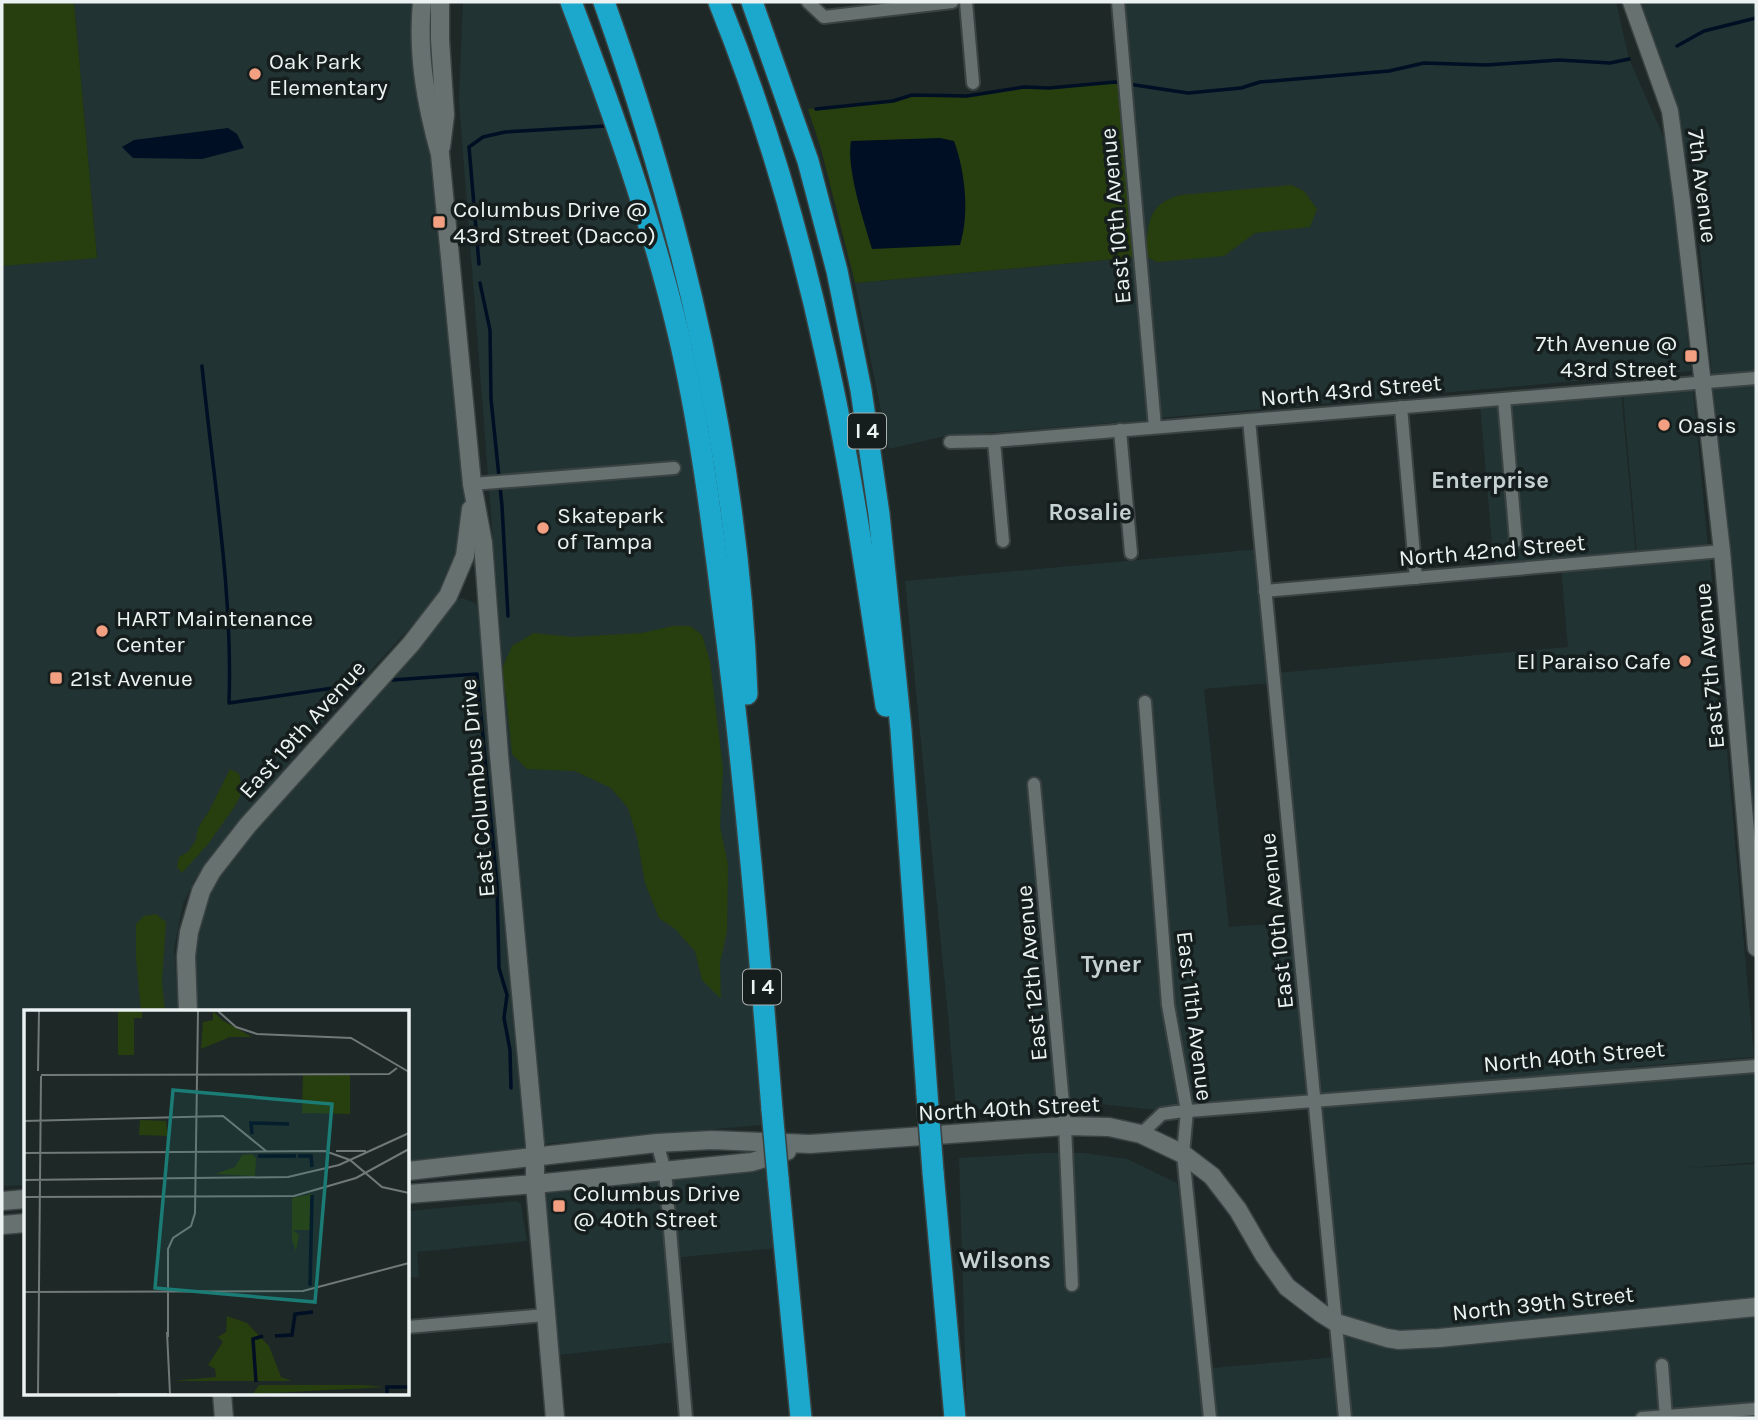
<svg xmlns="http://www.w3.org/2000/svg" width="1758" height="1420" font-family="Karla,sans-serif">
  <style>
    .built { fill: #213332 }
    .green { fill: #273e0e }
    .water { fill: #000f23 }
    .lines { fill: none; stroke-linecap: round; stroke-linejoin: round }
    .stream { stroke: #000f23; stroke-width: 3.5 }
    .minor-casing { stroke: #3a4242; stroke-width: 16 }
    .tertiary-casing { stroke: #3a4242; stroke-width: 19 }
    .secondary-casing { stroke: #3a4242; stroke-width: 21 }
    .motorway-casing { stroke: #3a4242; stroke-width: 24 }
    .minor { stroke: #667170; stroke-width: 12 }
    .tertiary { stroke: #667170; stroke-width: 16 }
    .secondary { stroke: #667170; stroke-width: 18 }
    .motorway { stroke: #1ca7cc; stroke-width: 21 }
    .motorway-bridge-casing { stroke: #3a4242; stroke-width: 24; stroke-linecap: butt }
    .motorway-bridge { stroke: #1ca7cc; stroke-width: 21 }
    .poi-dot { fill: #f3a082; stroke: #151e1d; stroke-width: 2.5 }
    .labels { text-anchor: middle; stroke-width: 7; stroke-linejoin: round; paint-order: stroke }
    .shield { fill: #151e1d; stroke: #acb2b2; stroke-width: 2 }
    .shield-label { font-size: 21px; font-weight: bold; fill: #ecf2f2 }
    .poi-label { font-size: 23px; fill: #ecf2f2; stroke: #151e1d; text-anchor: start }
    .street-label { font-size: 23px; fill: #ecf2f2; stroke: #151e1d }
    .neighbourhood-label { font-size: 24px; font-weight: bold; fill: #c5d1d1; stroke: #151e1d }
    .inset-river { fill: none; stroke: #000f23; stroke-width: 3.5 }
    .inset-road { fill: none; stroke: #707978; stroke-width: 2 }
    .view { fill: #1a7c75; fill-opacity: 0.15; stroke: #1a7c75; stroke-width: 3.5 }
    .inset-edge { fill: none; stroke: #ecf2f2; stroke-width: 3.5 }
  </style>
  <rect width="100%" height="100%" fill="#1e2827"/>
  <g class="built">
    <polygon points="74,2 424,2 468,488 459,547 435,600 310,737 195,879 183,904 174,949 179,1012 26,1012 26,1185 2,1186 2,266 97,257"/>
    <polygon points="463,2 574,2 699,436 774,1124 544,1144 512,785 459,101"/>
    <polygon points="1123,2 1616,2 1629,59 1669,149 1691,371 1159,418"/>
    <polygon points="1632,2 1756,2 1756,372 1712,375 1691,154 1678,155"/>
    <polygon points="1137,257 1150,420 945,436 889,449 855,283"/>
    <polygon points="1756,379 1756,937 1709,384"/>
    <polygon points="1693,389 1708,548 1637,555 1623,395"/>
    <polygon points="1621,392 1636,557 1494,568 1480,404"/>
    <polygon points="1260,549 1271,683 1204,689 1229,927 1293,922 1312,1101 1191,1114 1101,1104 1057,1104 956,1111 948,1015 905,581"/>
    <polygon points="1710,559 1754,1057 1630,1067 1632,1080 1755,1069 1756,1162 1688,1168 1756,1164 1756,1418 1347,1418 1276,673 1568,647 1561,568"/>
    <polygon points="462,598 475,603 480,610 530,1157 408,1162 408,1012 196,1012 193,963 200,918 220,874 275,806 455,601"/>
    <polygon points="778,1148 789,1247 672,1258 677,1342 550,1356 537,1182"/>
    <polygon points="1042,1153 1084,1153 1127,1159 1177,1183 1193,1287 1201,1369 1338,1357 1343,1418 967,1418 959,1158"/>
    <polygon points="517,1201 521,1205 527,1241 417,1252 419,1277 408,1278 408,1211"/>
  </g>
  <g class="green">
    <polygon points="2,2 74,2 97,258 2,266"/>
    <polygon points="1115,82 1121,83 1137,257 855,283 821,149 808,109 893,101 912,95 967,96 1024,87 1050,88"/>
    <path d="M 1291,185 L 1304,191 L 1317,209 L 1310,227 L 1255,233 L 1224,256 L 1157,262 L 1145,256 C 1149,224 1146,204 1181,195 Z"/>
    <polygon points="673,626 690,626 702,635 710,661 723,769 720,826 728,865 727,931 720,963 721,999 702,980 695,951 675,929 659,918 645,883 637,837 628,808 611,788 575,771 527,769 512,754 506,696 500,673 512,646 534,633 572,637 642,633"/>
    <polygon points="230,769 239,774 243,791 233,809 208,844 182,873 177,867 179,857 188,852 196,840 198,828 209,811"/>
    <polygon points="156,914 166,922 162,981 165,1012 141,1012 136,956 136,924 144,916"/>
  </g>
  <g class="water">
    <polygon points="228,128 237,134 244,148 202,159 133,158 122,147 134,140"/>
    <path d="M 940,138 L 954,141 C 965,171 970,214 960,245 L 872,249 C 864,221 846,169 851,141 Z"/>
  </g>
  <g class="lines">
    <g class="stream">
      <polyline points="1677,46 1704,31 1756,18"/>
      <polyline points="816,109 893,101 912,95 967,96 1024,87 1049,88 1115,82 1188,93 1241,88 1260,82 1389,71 1424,63 1486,65 1559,60 1610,63 1629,59"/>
      <polyline points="479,264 469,147 483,137 505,132 606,126"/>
      <polyline points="480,283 490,330 491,399 502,506 508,616"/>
      <path d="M 202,366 C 213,478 233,590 229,703 L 361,684"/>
      <polyline points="392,680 477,674 497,886 499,968 507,995 504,1018 510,1050 511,1088"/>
    </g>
    <g class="minor-casing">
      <g id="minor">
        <polyline points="808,2 824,17 952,2"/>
        <polyline points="966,2 973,83"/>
        <polyline points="1118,2 1155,427"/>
        <polyline points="1504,399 1516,541"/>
        <polyline points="1401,407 1416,578"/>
        <polyline points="1249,420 1345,1418"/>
        <polyline points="1120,430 1131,553"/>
        <polyline points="994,441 1003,541"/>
        <polyline points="950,442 994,441 1756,378"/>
        <polyline points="472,484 674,468"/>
        <polyline points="1265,591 1722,551"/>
        <polyline points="1145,702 1168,1005 1187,1111 1183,1154 1210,1418"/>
        <polyline points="1034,784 1065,1126 1072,1285"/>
        <polyline points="1141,1134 1162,1114 1176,1112 1756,1066"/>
        <polyline points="657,1143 665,1171 686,1418"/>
        <polyline points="408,1327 546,1315"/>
        <polyline points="1662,1365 1666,1418"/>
        <polyline points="1642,1418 1756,1409"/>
      </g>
    </g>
    <g class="tertiary-casing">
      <polyline id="tertiary" points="1631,2 1670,111 1682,201 1722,551 1756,948"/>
    </g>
    <g class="secondary-casing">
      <g id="secondary">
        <path d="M 422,2 C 417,54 426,104 440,154 L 472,484 L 483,543 L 499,755 L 535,1145 L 535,1184 L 555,1418"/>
        <polyline points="440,2 440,40 445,115 441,147"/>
        <polyline points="188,1012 186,956 189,932 201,891 212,871 248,825 411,644 448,596 465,556 471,509"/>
        <polyline points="408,1171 657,1143 712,1140 810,1144 1065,1126 1109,1127 1141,1134 1183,1154 1212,1176 1238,1210 1264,1255 1287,1287 1321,1313 1337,1323 1387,1338 1399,1340 1439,1338 1756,1307"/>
        <polyline points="408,1194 535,1184 752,1162 787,1151"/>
        <polyline points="2,1201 26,1199"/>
        <polyline points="2,1225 26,1223"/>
        <polyline points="222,1394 224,1418"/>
      </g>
    </g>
    <g class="motorway-casing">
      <g id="motorway">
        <path d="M 571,2 C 612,110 651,219 678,332 C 700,425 712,522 724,618 C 745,781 759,945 772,1110"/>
        <path d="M 604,2 C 682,221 739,461 747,694"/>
        <path d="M 719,2 C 765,116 800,236 826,356 C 852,471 868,589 886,706"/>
        <polyline points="752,2 808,161 837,271 861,390 879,514 901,730 927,1094"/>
        <polyline points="933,1172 955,1418"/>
        <polyline points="778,1178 801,1418"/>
      </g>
    </g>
    <use href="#minor" class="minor"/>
    <use href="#tertiary" class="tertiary"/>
    <use href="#secondary" class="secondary"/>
    <use href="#motorway" class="motorway"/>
    <g class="motorway-bridge-casing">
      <g id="motorway-bridge">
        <polyline points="927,1094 933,1172"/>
        <polyline points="772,1110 778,1178"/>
      </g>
    </g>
    <use href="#motorway-bridge" class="motorway-bridge"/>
  </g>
  <g class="poi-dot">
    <circle cx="255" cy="74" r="7"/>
    <rect x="432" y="215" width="14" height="14" rx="3.5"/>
    <rect x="1684" y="349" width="14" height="14" rx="3.5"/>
    <circle cx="1664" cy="425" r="7"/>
    <circle cx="543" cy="528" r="7"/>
    <circle cx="102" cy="631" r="7"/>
    <circle cx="1685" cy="661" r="7"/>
    <rect x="49" y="671" width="14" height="14" rx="3.5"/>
    <rect x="552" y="1199" width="14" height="14" rx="3.5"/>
  </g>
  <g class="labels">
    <g class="shield">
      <rect x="848" y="413.5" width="38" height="35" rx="5"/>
      <rect x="743" y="969.5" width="38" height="35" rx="5"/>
    </g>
    <g class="shield-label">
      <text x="867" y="438">I 4</text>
      <text x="762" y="994">I 4</text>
    </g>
    <g class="poi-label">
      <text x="269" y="69">Oak Park<tspan x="269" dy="26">Elementary</tspan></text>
      <text x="453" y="217">Columbus Drive @<tspan x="453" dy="26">43rd Street (Dacco)</tspan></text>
      <text x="1677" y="351" text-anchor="end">7th Avenue @<tspan x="1677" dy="26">43rd Street</tspan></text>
      <text x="1678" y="433">Oasis</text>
      <text x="557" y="523">Skatepark<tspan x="557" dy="26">of Tampa</tspan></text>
      <text x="116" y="626">HART Maintenance<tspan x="116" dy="26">Center</tspan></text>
      <text x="1671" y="669" text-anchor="end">El Paraiso Cafe</text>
      <text x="70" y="686">21st Avenue</text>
      <text x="573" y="1201">Columbus Drive<tspan x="573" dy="26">@ 40th Street</tspan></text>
    </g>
    <g class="street-label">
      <text transform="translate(1703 186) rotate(83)" y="8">7th Avenue</text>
      <text transform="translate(1115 216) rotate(-95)" y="8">East 10th Avenue</text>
      <text transform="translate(1351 390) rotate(-5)" y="8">North 43rd Street</text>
      <text transform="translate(1492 550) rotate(-5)" y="8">North 42nd Street</text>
      <text transform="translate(1709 666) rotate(-95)" y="8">East 7th Avenue</text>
      <text transform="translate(302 729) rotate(-48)" y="8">East 19th Avenue</text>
      <text transform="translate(477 788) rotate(-95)" y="8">East Columbus Drive</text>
      <text transform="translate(1276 921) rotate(-96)" y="8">East 10th Avenue</text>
      <text transform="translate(1031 973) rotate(-95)" y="8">East 12th Avenue</text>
      <text transform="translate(1195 1016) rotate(83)" y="8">East 11th Avenue</text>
      <text transform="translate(1574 1056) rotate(-5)" y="8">North 40th Street</text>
      <text transform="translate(1009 1108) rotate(-3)" y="8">North 40th Street</text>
      <text transform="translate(1543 1303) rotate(-6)" y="8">North 39th Street</text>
    </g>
    <g class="neighbourhood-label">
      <text x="1490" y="488">Enterprise</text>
      <text x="1090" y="520">Rosalie</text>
      <text x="1111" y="972">Tyner</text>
      <text x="1005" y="1268">Wilsons</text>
    </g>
  </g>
  <g transform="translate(24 1010)">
    <rect width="385" height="385" fill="#1e2827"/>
    <path d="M 94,1 L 118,1 L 118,8 L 110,8 L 110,45 L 94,45 ZM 189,1 L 198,10 L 228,27 L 206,27 L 177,39 L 179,12 L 189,10 ZM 326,64 L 326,104 L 278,103 L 279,65 ZM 116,110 L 142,111 L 144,126 L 115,125 ZM 228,144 L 232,148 L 231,166 L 191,164 L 211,157 L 218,145 ZM 288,184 L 288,220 L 269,220 L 275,225 L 272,241 L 268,230 L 268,188 ZM 203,306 L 223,313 L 245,336 L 257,367 L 268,371 L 148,371 L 192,367 L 191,359 L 184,355 L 199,332 L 194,327 L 202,322 ZM 235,375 L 339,375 L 361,377 L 229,384 Z" fill="#273e0e"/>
    <path class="inset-river" d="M 228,124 L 227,113 L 265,114M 234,146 L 272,146M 274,146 L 287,146 L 288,157M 286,276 L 288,185M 251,326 L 268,325 L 271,304 L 289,302M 232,372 L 229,329 L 239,326M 363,384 L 363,377 L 385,377"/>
    <path class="inset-road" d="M 194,1 L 212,17 L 233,24 L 327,28 L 385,62M 14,61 L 15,1M 17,65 L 365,64 L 373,58M 0,111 L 199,106 L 242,141M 312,141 L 342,141M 0,143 L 301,141 L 326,150 L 358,177 L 385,183M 0,170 L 264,167 L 315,155 L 385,123M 0,187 L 270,186 L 332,168 L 385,139M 0,282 L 279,281 L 385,253M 143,322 L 146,384M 144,327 L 144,239 L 149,228 L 167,216 L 171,203 L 174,1M 14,384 L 17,66M 93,384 L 143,384"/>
    <path class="view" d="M 149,80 L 308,94 L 291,292 L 131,278 Z"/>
    <rect width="385" height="385" class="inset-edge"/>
  </g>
  <rect width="1758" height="1420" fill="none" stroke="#ecf2f2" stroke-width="7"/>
</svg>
